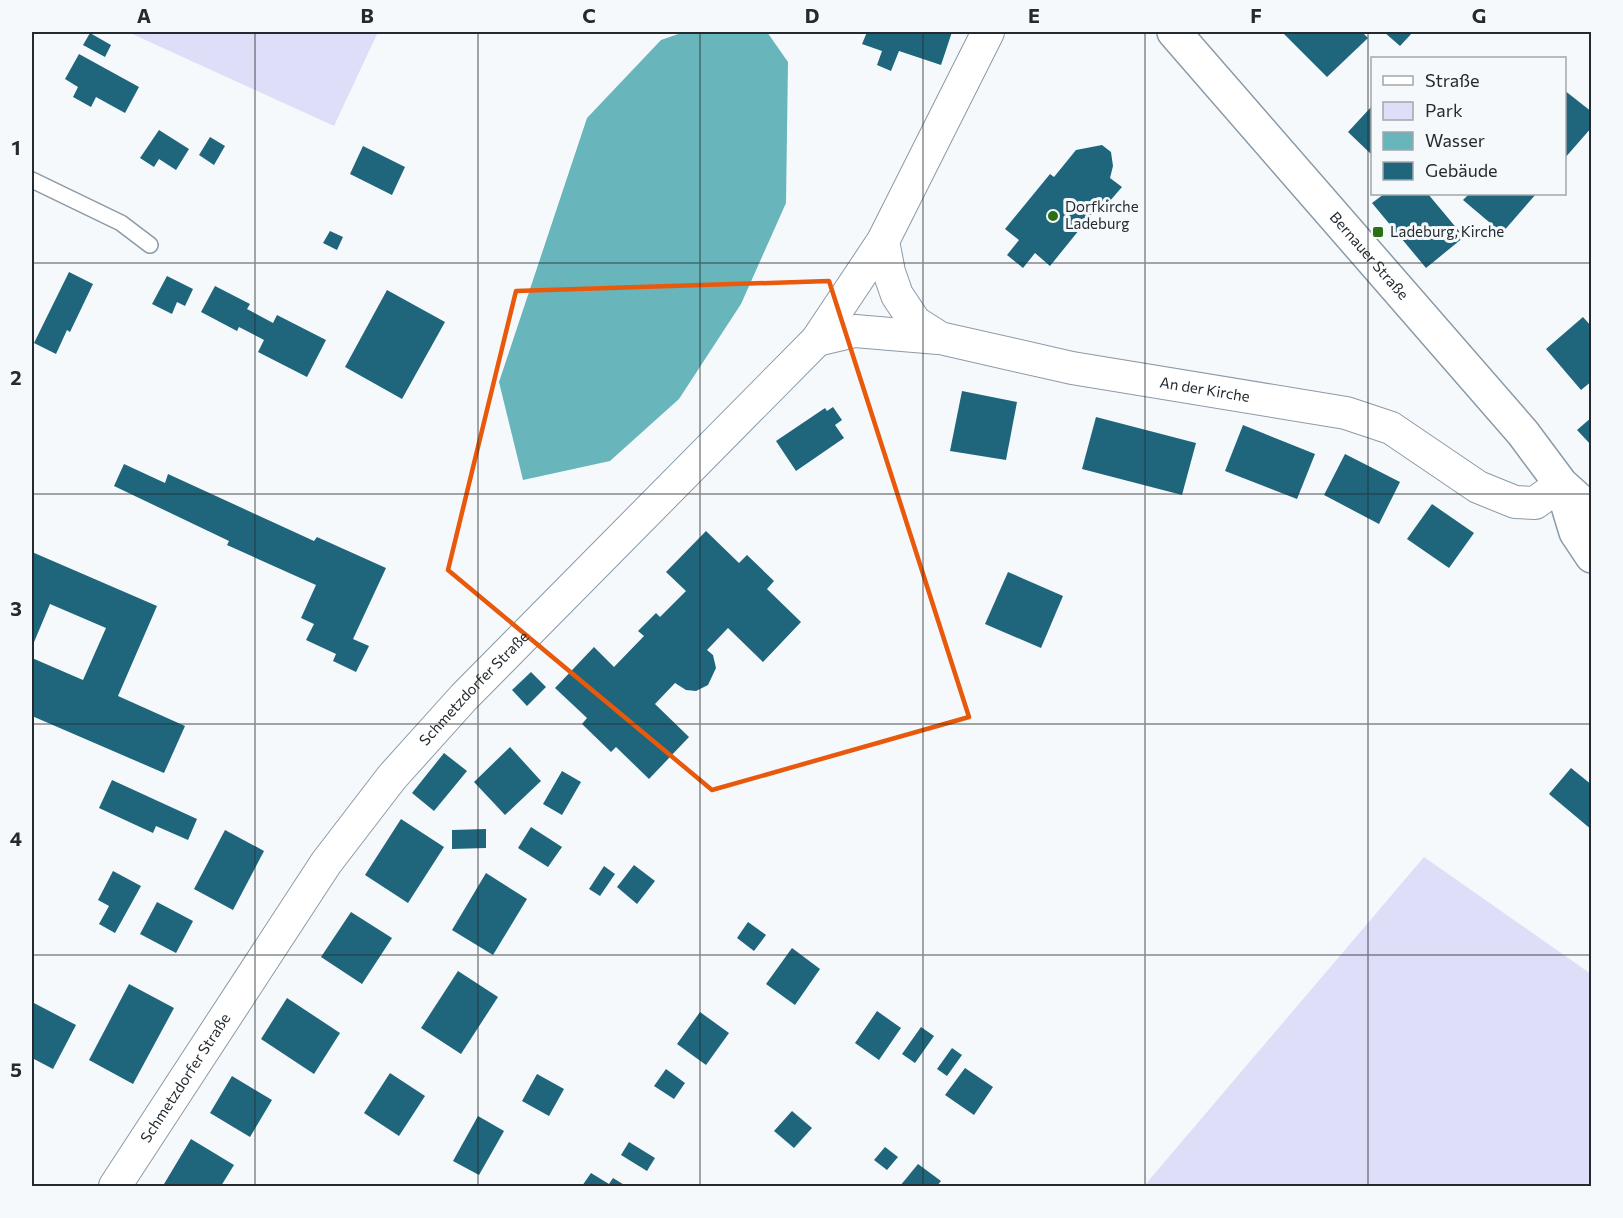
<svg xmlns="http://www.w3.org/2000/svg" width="1623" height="1218" font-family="Commissioner,sans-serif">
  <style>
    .green { fill: #dedef8 }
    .water { fill: #68b5bb }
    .building { fill: #1f667c }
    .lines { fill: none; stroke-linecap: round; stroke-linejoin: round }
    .lane-casing { stroke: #8b9aa7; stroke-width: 18 }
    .street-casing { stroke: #8b9aa7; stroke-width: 34 }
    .secondary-casing { stroke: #8b9aa7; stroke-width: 36 }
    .lane { stroke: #fff; stroke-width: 15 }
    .street { stroke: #fff; stroke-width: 32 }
    .secondary { stroke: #fff; stroke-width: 33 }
    .marked { fill: none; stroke: #e8590c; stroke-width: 4.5; stroke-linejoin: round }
    .grid { fill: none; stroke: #242b30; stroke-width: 1.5; stroke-opacity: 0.55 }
    .poi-dot { fill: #297113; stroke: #f6f9fc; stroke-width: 2 }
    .labels { text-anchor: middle; stroke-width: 6; stroke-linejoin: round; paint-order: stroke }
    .poi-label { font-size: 15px; fill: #242b30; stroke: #f6f9fc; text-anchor: start }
    .street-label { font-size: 15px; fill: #242b30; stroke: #f6f9fc }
    .neatline { fill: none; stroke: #242b30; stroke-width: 2 }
    .grid-label { font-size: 20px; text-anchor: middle; font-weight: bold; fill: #242b30 }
  </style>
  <rect width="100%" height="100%" fill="#f6f9fc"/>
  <g class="green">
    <polygon points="128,32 378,32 334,126"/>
    <polygon points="1424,857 1591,974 1591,1186 1144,1186"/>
  </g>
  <polygon class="water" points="684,32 767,32 788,62 786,203 741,304 679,399 610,461 523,480 499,382 587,118 661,40"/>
  <g class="building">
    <polygon points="867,32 952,32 941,65 899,51 891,71 877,65 882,51 862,44"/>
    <polygon points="1282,32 1362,32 1368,38 1327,77"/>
    <polygon points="1384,32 1413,32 1400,46"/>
    <polygon points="90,33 111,45 105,57 83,45"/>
    <polygon points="79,54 139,87 125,113 96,97 91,107 73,97 78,87 65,79"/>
    <polygon points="1564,90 1592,112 1592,127 1564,159"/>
    <polygon points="1372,106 1372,155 1348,132"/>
    <polygon points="159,130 189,149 176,170 159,159 154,167 140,158"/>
    <polygon points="210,137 225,146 214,165 199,155"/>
    <polygon points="1102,145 1111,152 1113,166 1110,178 1122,187 1109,202 1105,198 1050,266 1035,253 1023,268 1007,255 1019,240 1005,229 1050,174 1054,177 1076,150"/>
    <polygon points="363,146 405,167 392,195 350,174"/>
    <polygon points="1384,194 1428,194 1464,237 1426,268 1372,203"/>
    <polygon points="1469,194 1536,194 1502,233 1463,200"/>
    <polygon points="330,231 343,237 337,250 323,243"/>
    <polygon points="69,272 93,284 70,332 67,330 56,354 34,343"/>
    <polygon points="167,276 193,289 185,306 177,302 172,314 152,304"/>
    <polygon points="215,286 250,304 247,309 273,323 277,315 326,340 307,377 258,352 264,340 239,327 237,331 201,312"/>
    <polygon points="387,290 445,322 402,399 345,367"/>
    <polygon points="1583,317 1592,327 1592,381 1581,390 1546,349"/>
    <polygon points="962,391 1017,402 1006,460 950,451"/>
    <polygon points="833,407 842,420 835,425 844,438 796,471 776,441 825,408 827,411"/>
    <polygon points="1096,417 1196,443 1182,495 1082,469"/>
    <polygon points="1592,417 1592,446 1577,430"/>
    <polygon points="1243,425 1315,454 1297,499 1225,471"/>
    <polygon points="1345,454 1400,482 1379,524 1324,495"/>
    <polygon points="124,464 165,483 168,474 314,541 317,537 386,568 353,639 369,646 356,672 333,661 336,654 306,640 314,624 301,618 316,585 227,545 229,541 114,486"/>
    <polygon points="1432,504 1474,533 1449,568 1407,539"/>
    <polygon points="706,531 739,563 747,555 774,581 767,589 801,622 763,662 728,628 707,650 713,655 716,668 708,685 696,691 686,690 675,683 655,704 689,737 649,779 616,747 611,752 582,724 587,718 555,688 594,647 614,667 644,636 638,631 656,613 660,617 686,591 666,572"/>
    <polygon points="32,552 157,606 118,696 185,726 164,773 32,716 32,658 83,680 106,628 50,604 32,647"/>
    <polygon points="1008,572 1063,596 1041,648 985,624"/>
    <polygon points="531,672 546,687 527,706 512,690"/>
    <polygon points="510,747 541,781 505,815 474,782"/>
    <polygon points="444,753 467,771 434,811 412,793"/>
    <polygon points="1571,768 1592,785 1592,830 1549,794"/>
    <polygon points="562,771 581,782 562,815 543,804"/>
    <polygon points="112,780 197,819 188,840 156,826 153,833 99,808"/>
    <polygon points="401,819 444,847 408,903 365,875"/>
    <polygon points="531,827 562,847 548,867 518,848"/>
    <polygon points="486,829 486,848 452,849 452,830"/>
    <polygon points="225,830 264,851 233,910 194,889"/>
    <polygon points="634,865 655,881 637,904 617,887"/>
    <polygon points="604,866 615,874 600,896 589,889"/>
    <polygon points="113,871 141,886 115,933 99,924 109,906 98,900"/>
    <polygon points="486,873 527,899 493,955 452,930"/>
    <polygon points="157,902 193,921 176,953 140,934"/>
    <polygon points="351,912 392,938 362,984 321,957"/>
    <polygon points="748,922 766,935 754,951 737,938"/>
    <polygon points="792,948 820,969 795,1005 766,984"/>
    <polygon points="458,971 498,997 461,1054 421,1028"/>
    <polygon points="129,984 174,1008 133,1084 89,1060"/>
    <polygon points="287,998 340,1033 314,1074 261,1039"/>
    <polygon points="32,1002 76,1025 53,1069 32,1058"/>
    <polygon points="877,1011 901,1028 879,1060 855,1043"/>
    <polygon points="700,1012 729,1033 706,1065 677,1044"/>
    <polygon points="921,1027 934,1036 915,1063 902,1054"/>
    <polygon points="952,1048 962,1055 947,1076 937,1069"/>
    <polygon points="965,1068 993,1087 974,1115 945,1095"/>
    <polygon points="666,1069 685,1083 674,1099 654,1086"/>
    <polygon points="390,1073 425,1096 399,1136 364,1113"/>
    <polygon points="537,1074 564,1089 549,1116 522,1101"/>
    <polygon points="232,1076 272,1100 250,1137 210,1113"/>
    <polygon points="792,1111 812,1128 794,1148 774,1131"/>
    <polygon points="478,1116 504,1131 479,1175 453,1161"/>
    <polygon points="191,1139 234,1165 221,1186 169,1186 164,1184"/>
    <polygon points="629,1142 655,1158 647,1171 621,1155"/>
    <polygon points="885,1147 898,1157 887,1170 874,1160"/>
    <polygon points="918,1164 941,1181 937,1186 900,1186"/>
    <polygon points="591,1173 609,1184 613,1178 626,1186 582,1186"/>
  </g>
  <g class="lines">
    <g class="lane-casing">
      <polyline id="lane" points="32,180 121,223 150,245"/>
    </g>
    <g class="street-casing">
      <g id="street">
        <path id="s1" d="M 883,241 L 889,272 L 897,295 L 915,322 L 940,338 L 1072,368 L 1346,413 L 1391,428 L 1478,487 L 1515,502 L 1535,503 L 1561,484"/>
        <polyline points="817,340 855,331 938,338"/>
        <path id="s2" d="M 115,1186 L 326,863 L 392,777 L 464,697 L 817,340 L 883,241 L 988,32"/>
      </g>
    </g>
    <g class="secondary-casing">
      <g id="secondary">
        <path id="s3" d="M 1174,32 L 1523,433 L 1561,484 L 1592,512"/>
        <polyline points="1562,486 1576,532 1592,556"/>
      </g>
    </g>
    <use href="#lane" class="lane"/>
    <use href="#street" class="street"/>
    <use href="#secondary" class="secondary"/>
  </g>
  <path class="marked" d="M 829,281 L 969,717 L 712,790 L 448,570 L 516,291 Z"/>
  <path class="grid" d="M 255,32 L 255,1186M 478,32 L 478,1186M 700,32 L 700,1186M 923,32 L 923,1186M 1145,32 L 1145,1186M 1368,32 L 1368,1186M 32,263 L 1592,263M 32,494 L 1592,494M 32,724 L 1592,724M 32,955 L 1592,955"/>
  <g class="poi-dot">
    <circle cx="1053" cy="216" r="6"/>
    <rect x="1372" y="226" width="12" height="12" rx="3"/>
  </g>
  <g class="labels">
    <g class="poi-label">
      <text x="1065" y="212">Dorfkirche<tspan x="1065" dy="17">Ladeburg</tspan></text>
      <text x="1390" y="237">Ladeburg, Kirche</text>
    </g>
    <g class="street-label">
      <text dy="5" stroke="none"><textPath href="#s3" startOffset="297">Bernauer Straße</textPath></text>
      <text dy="5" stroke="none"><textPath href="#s1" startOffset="388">An der Kirche</textPath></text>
      <text dy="5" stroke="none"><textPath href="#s2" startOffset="615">Schmetzdorfer Straße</textPath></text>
      <text dy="5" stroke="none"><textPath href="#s2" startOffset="129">Schmetzdorfer Straße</textPath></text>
    </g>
  </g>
  <rect width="1623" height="1218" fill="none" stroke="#f6f9fc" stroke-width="66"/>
  <rect x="1371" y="57" width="195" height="138" fill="#f6f9fc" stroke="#a2a7aa" stroke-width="1.5"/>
  <rect x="1383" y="76" width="30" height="9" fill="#ffffff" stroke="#a2a7aa" stroke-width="1.5"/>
  <text x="1425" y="87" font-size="18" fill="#242b30">Straße</text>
  <rect x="1383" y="102" width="30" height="18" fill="#dedef8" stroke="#a2a7aa" stroke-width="1.5"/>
  <text x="1425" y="117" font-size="18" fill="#242b30">Park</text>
  <rect x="1383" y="132" width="30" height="18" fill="#68b5bb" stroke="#a2a7aa" stroke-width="1.5"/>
  <text x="1425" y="147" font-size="18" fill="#242b30">Wasser</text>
  <rect x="1383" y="162" width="30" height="18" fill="#1f667c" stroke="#a2a7aa" stroke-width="1.5"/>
  <text x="1425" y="177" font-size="18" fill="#242b30">Gebäude</text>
  <rect x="33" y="33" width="1557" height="1152" class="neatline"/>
  <g class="grid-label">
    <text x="144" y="23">A</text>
    <text x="367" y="23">B</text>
    <text x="589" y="23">C</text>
    <text x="812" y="23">D</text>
    <text x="1034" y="23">E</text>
    <text x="1256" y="23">F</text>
    <text x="1479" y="23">G</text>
    <text x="16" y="155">1</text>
    <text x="16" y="385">2</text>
    <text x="16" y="616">3</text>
    <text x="16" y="846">4</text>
    <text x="16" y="1077">5</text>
  </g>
</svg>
